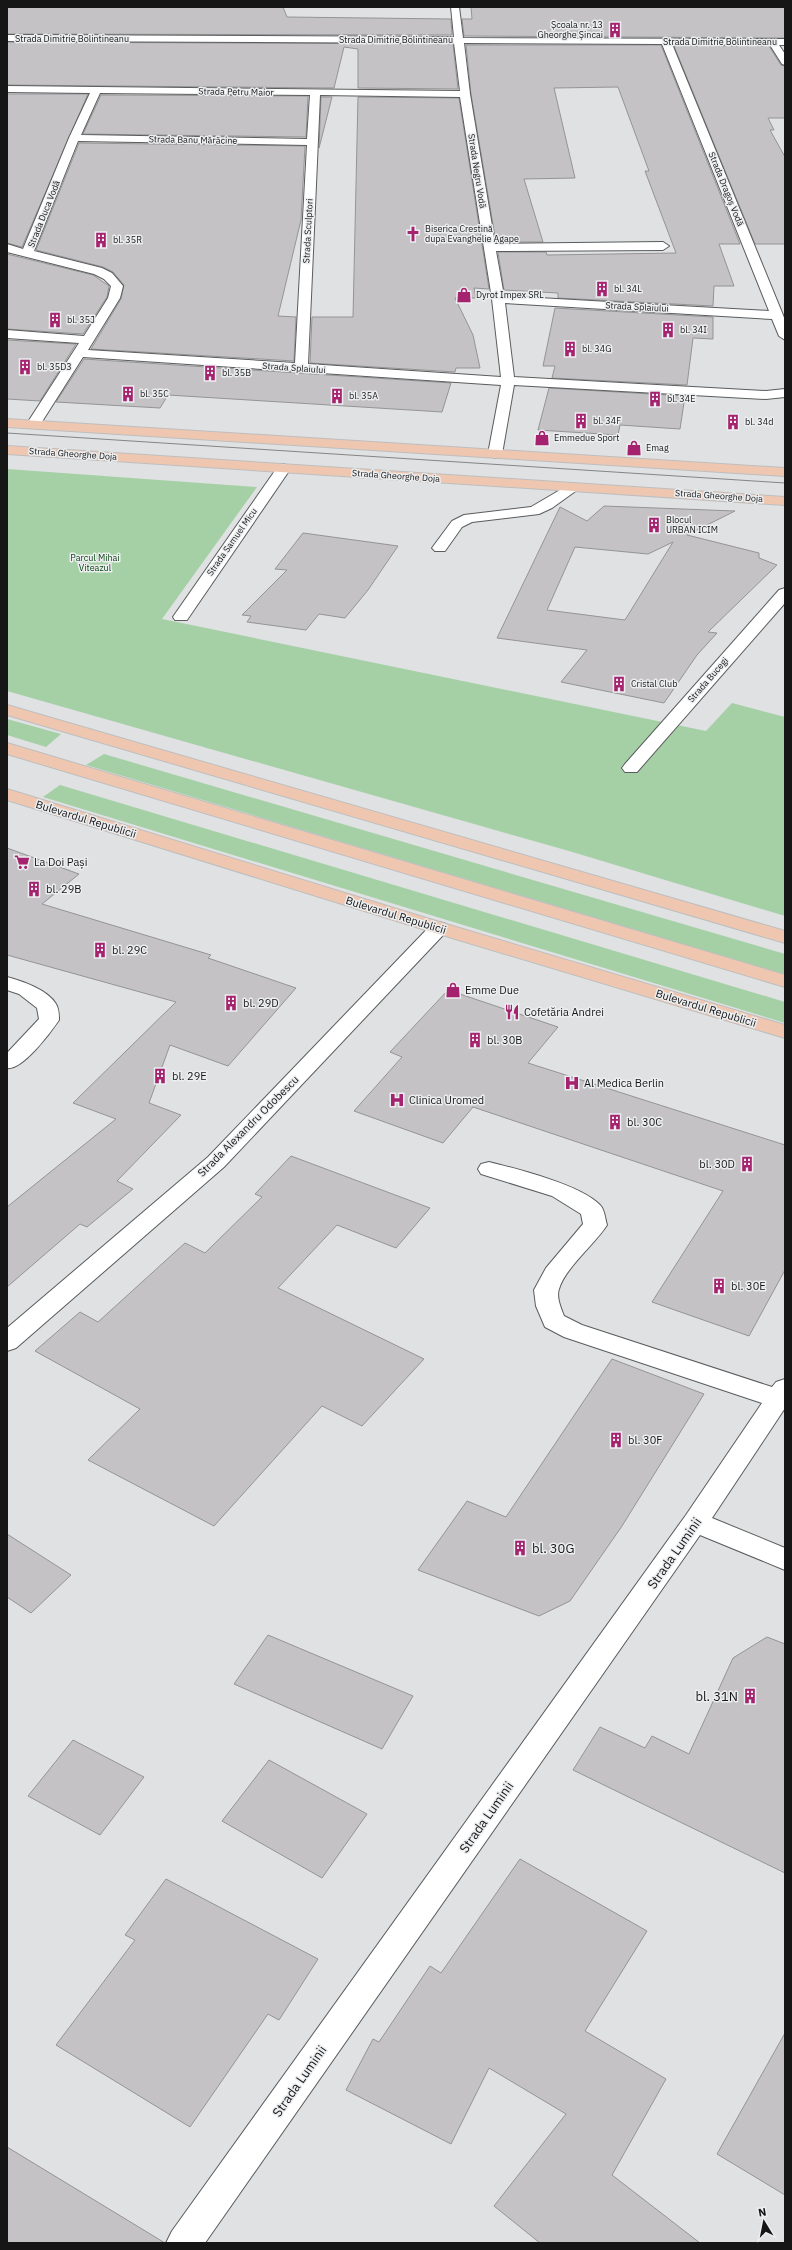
<svg xmlns="http://www.w3.org/2000/svg" width="792" height="2250" font-family="'IBM Plex Sans',sans-serif">
  <style>
    .green { fill: #a5d0a5 }
    .building { fill: #c4c2c4; stroke: #959495; fill-rule: evenodd }
    .lines { fill: none; stroke-linecap: round; stroke-linejoin: round }
    .minor-casing { stroke: #5a5c5d; stroke-width: 2 }
    .major-casing { stroke: #bebebe; stroke-width: 2 }
    .minor { fill: #fff; fill-rule: evenodd }
    .major { fill: #efc7b1; fill-rule: evenodd }
    .tram { stroke: #848586; stroke-width: 1 }
    .labels { text-anchor: middle; stroke-width: 3; stroke-linejoin: round; paint-order: stroke }
    .far-poi-label { font-size: 9px; fill: #161617; stroke: #eceef0; text-anchor: start }
    .far-street-label { font-size: 9px; fill: #161617; stroke: #eceef0 }
    .far-park-label { font-size: 9px; fill: #0b4513; stroke: #eceef0 }
    .street-label { font-size: 11px; fill: #161617; stroke: #eceef0 }
    .poi-label { font-size: 11px; fill: #161617; stroke: #eceef0; text-anchor: start }
    .near-poi-label { font-size: 13px; fill: #161617; stroke: #eceef0; text-anchor: start }
    .near-street-label { font-size: 13px; fill: #161617; stroke: #eceef0 }
  </style>
  <rect width="100%" height="100%" fill="#dfe1e3"/>
  <g class="green">
    <polygon points="7,469 257,487 162,619 706,731 732,703 785,717 785,916 569,851 7,691"/>
    <polygon points="7,719 61,734 46,747 7,735"/>
    <polygon points="104,754 785,954 785,975 86,765"/>
    <polygon points="60,785 785,1002 785,1023 43,797"/>
  </g>
  <g class="building">
    <polygon points="7,7 283,7 287,17 451,19 452,35 7,34"/>
    <polygon points="471,7 785,7 785,38 464,36 462,19 472,19"/>
    <polygon points="7,42 453,44 458,89 358,88 358,49 344,47 334,88 7,85"/>
    <polygon points="466,45 661,45 740,244 719,244 734,286 714,286 713,306 558,298 558,293 504,290 498,252 546,252 547,255 676,253 645,171 649,171 618,87 554,88 575,178 524,179 543,242 496,242 471,94"/>
    <polygon points="674,46 769,46 781,65 785,66 785,118 768,118 774,130 770,130 785,157 785,244 755,244"/>
    <polygon points="7,94 88,94 22,247 7,243"/>
    <polygon points="101,95 308,96 306,137 83,134"/>
    <polygon points="321,97 332,97 319,148"/>
    <polygon points="358,97 459,98 489,289 474,288 476,298 455,298 473,335 480,368 456,368 455,372 310,363 312,317 353,317"/>
    <polygon points="79,143 305,146 301,220 278,316 296,317 294,361 91,349 121,299 124,285 113,272 103,267 36,250"/>
    <polygon points="7,254 93,275 109,286 107,297 83,334 7,329"/>
    <polygon points="555,308 713,317 713,339 693,338 687,385 552,378 555,366 543,366"/>
    <polygon points="7,340 76,344 40,401 7,399"/>
    <polygon points="84,359 451,383 442,412 168,395 160,408 56,402"/>
    <polygon points="549,388 685,396 680,429 620,425 618,435 538,430"/>
    <path d="M 604,506 L 735,511 L 687,535 L 759,553 L 759,558 L 777,565 L 708,632 L 717,633 L 697,655 L 664,703 L 561,682 L 587,650 L 497,638 L 560,507 L 587,521 ZM 673,542 L 625,620 L 547,610 L 575,547 L 648,554 Z"/>
    <polygon points="303,533 398,546 368,590 345,618 319,614 306,630 247,622 251,616 242,615 287,570 275,569"/>
    <polygon points="7,848 79,874 42,904 211,955 208,958 296,988 228,1066 170,1045 149,1103 181,1115 117,1181 133,1189 87,1227 80,1224 7,1287 7,1207 116,1119 73,1103 176,1002 7,955"/>
    <polygon points="448,990 558,1027 528,1063 785,1145 785,1270 749,1336 652,1302 723,1191 473,1107 443,1143 354,1111 402,1057 390,1052"/>
    <polygon points="291,1156 430,1208 396,1248 337,1225 278,1288 424,1359 362,1426 322,1406 214,1526 88,1460 140,1409 35,1351 80,1312 98,1322 185,1243 205,1253 262,1197 255,1194"/>
    <polygon points="612,1359 704,1394 622,1526 570,1601 539,1616 418,1570 467,1501 506,1517"/>
    <polygon points="7,1534 71,1575 31,1613 7,1597"/>
    <polygon points="268,1635 413,1696 382,1749 234,1684"/>
    <polygon points="767,1637 785,1644 785,1873 573,1770 600,1727 645,1748 652,1736 689,1754 733,1658"/>
    <polygon points="73,1740 144,1777 100,1835 28,1796"/>
    <polygon points="269,1760 367,1814 322,1878 222,1821"/>
    <polygon points="520,1859 647,1931 585,2031 666,2079 612,2175 700,2243 540,2243 494,2206 566,2114 489,2068 451,2144 346,2090 373,2039 379,2042 430,1966 441,1973"/>
    <polygon points="166,1879 318,1959 279,2020 268,2014 190,2127 56,2045 135,1940 125,1935"/>
    <polygon points="785,2033 785,2195 717,2154"/>
    <polygon points="7,2147 165,2243 7,2243"/>
  </g>
  <g class="lines">
    <g class="minor-casing">
      <g id="minor">
        <path d="M 451,7 L 459,7 L 463,38 L 785,39 L 785,45 L 779,45 L 785,54 L 785,65 L 782,64 L 770,45 L 672,44 L 785,320 L 785,340 L 779,336 L 772,319 L 505,303 L 514,377 L 766,391 L 785,389 L 785,397 L 766,399 L 514,385 L 502,454 L 495,458 L 488,454 L 501,385 L 83,357 L 38,428 L 28,428 L 26,425 L 79,343 L 7,338 L 7,330 L 84,336 L 108,298 L 111,286 L 104,279 L 94,274 L 7,252 L 7,244 L 23,249 L 69,138 L 90,93 L 7,92 L 7,86 L 460,91 L 454,43 L 7,41 L 7,35 L 454,37 ZM 464,43 L 662,44 L 769,311 L 504,296 L 496,251 L 663,250 L 669,246 L 663,242 L 495,244 L 470,94 ZM 100,93 L 310,95 L 307,139 L 81,135 ZM 320,95 L 460,97 L 492,299 L 501,377 L 308,364 ZM 78,141 L 307,145 L 295,363 L 88,350 L 120,298 L 123,286 L 112,273 L 102,268 L 34,251 Z"/>
        <polygon points="284,464 291,468 187,620 175,620 173,617 175,614 279,465"/>
        <polygon points="572,483 579,487 577,490 552,508 539,514 472,522 462,527 445,551 435,551 432,548 452,521 464,515 531,507"/>
        <polygon points="785,588 785,603 637,772 625,772 622,768 625,764 779,590"/>
        <polygon points="439,922 446,924 449,928 446,932 224,1167 16,1348 7,1351 7,1328 208,1157 432,924"/>
        <path d="M 7,977 C 22,981 48,990 56,1004 C 59,1009 59,1015 59,1020 C 51,1032 22,1071 7,1068 L 7,1053 L 39,1019 L 37,1008 L 19,994 L 7,990 Z"/>
        <path d="M 489,1162 C 517,1169 581,1185 600,1205 C 605,1210 605,1219 607,1225 C 595,1244 565,1268 559,1289 C 556,1297 561,1308 564,1316 L 582,1325 L 772,1387 L 776,1382 L 785,1379 L 785,1408 L 712,1518 L 785,1548 L 785,1570 L 700,1535 L 205,2243 L 166,2243 L 172,2231 L 686,1515 L 762,1403 L 564,1337 L 545,1327 L 536,1306 L 534,1290 L 546,1268 L 583,1224 L 581,1214 L 552,1196 L 481,1174 L 478,1169 L 481,1164 Z"/>
      </g>
    </g>
    <g class="major-casing">
      <g id="major">
        <polygon points="7,419 785,468 785,476 7,427"/>
        <polygon points="7,446 785,497 785,505 7,454"/>
        <polygon points="7,705 785,931 785,943 7,715"/>
        <polygon points="7,743 785,975 785,987 7,754"/>
        <polygon points="7,789 446,924 785,1025 785,1038 432,932 7,800"/>
      </g>
    </g>
    <use href="#minor" class="minor"/>
    <use href="#major" class="major"/>
    <polyline class="tram" points="7,433 785,483"/>
  </g>
  <defs>
    <g id="building-bare" transform="scale(1.2)"><path d="M-4-6H4V6H1V3H-1V6H-4ZM-2.5-4.3h1.7v1.8h-1.7ZM.8-4.3h1.7v1.8H.8ZM-2.5-1h1.7V.8h-1.7ZM.8-1h1.7V.8H.8Z" fill="#a5226f" stroke="#eceef0" stroke-width="2.5" paint-order="stroke"/></g>
    <g id="church-bare" transform="scale(1.2)"><path d="M-1.2-6h2.4v3.5h3.3v2.4h-3.3V6h-2.4V-.1h-3.3v-2.4h3.3Z" fill="#a5226f" stroke="#eceef0" stroke-width="2.5" paint-order="stroke"/></g>
    <g id="shop-bare" transform="scale(1.2)"><path d="M-5-2.5h2.3a2.7 3.5 0 0 1 5.4 0H5L5.5 6h-11ZM-1.5-2.5h3a1.5 2.3 0 0 0-3 0Z" fill="#a5226f" stroke="#eceef0" stroke-width="2.5" paint-order="stroke"/></g>
    <g id="supermarket-bare" transform="scale(1.2)"><path d="M-6-5.5h2.5l.6 2H6L4.5 2H-2.5L-4.4-4H-6ZM-1.5 3.2a1.3 1.3 0 1 0 .1 0ZM3 3.2a1.3 1.3 0 1 0 .1 0Z" fill="#a5226f" stroke="#eceef0" stroke-width="2.5" paint-order="stroke"/></g>
    <g id="restaurant-bare" transform="scale(1.2)"><path d="M-5-6h1v4h1v-4h1v4h1v-4h1v5L-1.5 .5V6h-2V.5L-5-1ZM5-6V6H3V1.5H1.5Q1.5-4 5-6Z" fill="#a5226f" stroke="#eceef0" stroke-width="2.5" paint-order="stroke"/></g>
    <g id="hospital-bare" transform="scale(1.2)"><path d="M-5-5h3v3.5h4V-5h3V5h-3V1.5h-4V5h-3Z" fill="#a5226f" stroke="#eceef0" stroke-width="2.5" paint-order="stroke"/></g>
  </defs>
  <g fill-rule="evenodd">
    <use href="#building-bare" x="615" y="30"/>
    <use href="#church-bare" x="413" y="234"/>
    <use href="#building-bare" x="101" y="240"/>
    <use href="#building-bare" x="602" y="289"/>
    <use href="#shop-bare" x="464" y="295"/>
    <use href="#building-bare" x="55" y="320"/>
    <use href="#building-bare" x="668" y="330"/>
    <use href="#building-bare" x="570" y="349"/>
    <use href="#building-bare" x="25" y="367"/>
    <use href="#building-bare" x="210" y="373"/>
    <use href="#building-bare" x="128" y="394"/>
    <use href="#building-bare" x="337" y="396"/>
    <use href="#building-bare" x="655" y="399"/>
    <use href="#building-bare" x="581" y="421"/>
    <use href="#building-bare" x="733" y="422"/>
    <use href="#shop-bare" x="542" y="438"/>
    <use href="#shop-bare" x="634" y="448"/>
    <use href="#building-bare" x="654" y="525"/>
    <use href="#building-bare" x="619" y="684"/>
    <use href="#supermarket-bare" x="22" y="862"/>
    <use href="#building-bare" x="34" y="889"/>
    <use href="#building-bare" x="100" y="950"/>
    <use href="#shop-bare" x="453" y="990"/>
    <use href="#building-bare" x="231" y="1003"/>
    <use href="#restaurant-bare" x="512" y="1012"/>
    <use href="#building-bare" x="475" y="1040"/>
    <use href="#building-bare" x="160" y="1076"/>
    <use href="#hospital-bare" x="572" y="1083"/>
    <use href="#hospital-bare" x="397" y="1100"/>
    <use href="#building-bare" x="615" y="1122"/>
    <use href="#building-bare" x="747" y="1164"/>
    <use href="#building-bare" x="719" y="1286"/>
    <use href="#building-bare" x="616" y="1440"/>
    <use href="#building-bare" x="520" y="1548"/>
    <use href="#building-bare" x="750" y="1696"/>
  </g>
  <g class="labels">
    <g class="far-poi-label">
      <text x="603" y="28" text-anchor="end">Școala nr. 13<tspan x="603" dy="10">Gheorghe Șincai</tspan></text>
      <text x="425" y="232">Biserica Crestină<tspan x="425" dy="10">dupa Evanghelie Agape</tspan></text>
      <text x="113" y="243">bl. 35R</text>
      <text x="614" y="292">bl. 34L</text>
      <text x="476" y="298">Dyrot Impex SRL</text>
      <text x="67" y="323">bl. 35J</text>
      <text x="680" y="333">bl. 34I</text>
      <text x="582" y="352">bl. 34G</text>
      <text x="37" y="370">bl. 35D3</text>
      <text x="222" y="376">bl. 35B</text>
      <text x="140" y="397">bl. 35C</text>
      <text x="349" y="399">bl. 35A</text>
      <text x="667" y="402">bl. 34E</text>
      <text x="593" y="424">bl. 34F</text>
      <text x="745" y="425">bl. 34d</text>
      <text x="554" y="441">Emmedue Sport</text>
      <text x="646" y="451">Emag</text>
      <text x="666" y="523">Blocul<tspan x="666" dy="10">URBAN ICIM</tspan></text>
      <text x="631" y="687">Cristal Club</text>
    </g>
    <g class="far-street-label">
      <text x="72" y="42">Strada Dimitrie Bolintineanu</text>
      <text x="396" y="43">Strada Dimitrie Bolintineanu</text>
      <text x="720" y="45">Strada Dimitrie Bolintineanu</text>
      <text transform="translate(236 92) rotate(1)" y="3">Strada Petru Maior</text>
      <text transform="translate(193 140) rotate(1)" y="3">Strada Banu Mărăcine</text>
      <text transform="translate(477 171) rotate(81)" y="3">Strada Negru Vodă</text>
      <text transform="translate(726 189) rotate(68)" y="3">Strada Dragoș Vodă</text>
      <text transform="translate(44 214) rotate(-68)" y="3">Strada Duca Vodă</text>
      <text transform="translate(308 231) rotate(-87)" y="3">Strada Sculptori</text>
      <text transform="translate(637 307) rotate(3)" y="3">Strada Splaiului</text>
      <text transform="translate(294 368) rotate(4)" y="3">Strada Splaiului</text>
      <text transform="translate(73 454) rotate(4)" y="3">Strada Gheorghe Doja</text>
      <text transform="translate(396 476) rotate(4)" y="3">Strada Gheorghe Doja</text>
      <text transform="translate(719 496) rotate(4)" y="3">Strada Gheorghe Doja</text>
      <text transform="translate(232 542) rotate(-55)" y="3">Strada Samuel Micu</text>
      <text transform="translate(708 680) rotate(-49)" y="3">Strada Bucegi</text>
    </g>
    <g class="far-park-label">
      <text x="95" y="561">Parcul Mihai<tspan x="95" dy="10">Viteazul</tspan></text>
    </g>
    <g class="street-label">
      <text transform="translate(86 819) rotate(17)" y="4">Bulevardul Republicii</text>
      <text transform="translate(396 915) rotate(17)" y="4">Bulevardul Republicii</text>
      <text transform="translate(706 1008) rotate(17)" y="4">Bulevardul Republicii</text>
      <text transform="translate(248 1126) rotate(-45)" y="4">Strada Alexandru Odobescu</text>
    </g>
    <g class="poi-label">
      <text x="34" y="866">La Doi Pași</text>
      <text x="46" y="893">bl. 29B</text>
      <text x="112" y="954">bl. 29C</text>
      <text x="465" y="994">Emme Due</text>
      <text x="243" y="1007">bl. 29D</text>
      <text x="524" y="1016">Cofetăria Andrei</text>
      <text x="487" y="1044">bl. 30B</text>
      <text x="172" y="1080">bl. 29E</text>
      <text x="584" y="1087">Al Medica Berlin</text>
      <text x="409" y="1104">Clinica Uromed</text>
      <text x="627" y="1126">bl. 30C</text>
      <text x="735" y="1168" text-anchor="end">bl. 30D</text>
      <text x="731" y="1290">bl. 30E</text>
      <text x="628" y="1444">bl. 30F</text>
    </g>
    <g class="near-poi-label">
      <text x="532" y="1553">bl. 30G</text>
      <text x="738" y="1701" text-anchor="end">bl. 31N</text>
    </g>
    <g class="near-street-label">
      <text transform="translate(674 1553) rotate(-55)" y="5">Strada Luminii</text>
      <text transform="translate(486 1817) rotate(-55)" y="5">Strada Luminii</text>
      <text transform="translate(299 2081) rotate(-55)" y="5">Strada Luminii</text>
    </g>
  </g>
  <rect width="792" height="2250" fill="none" stroke="#161617" stroke-width="16"/>
  <g transform="translate(764 2222) rotate(350)" stroke="#eceef0" stroke-width="3" paint-order="stroke">
  <path d="M0-3L7 15L0 10L-7 15Z" fill="#161617"/>
  <text y="-6" font-size="11" font-weight="bold" text-anchor="middle" fill="#161617">N</text>
  </g>
</svg>
